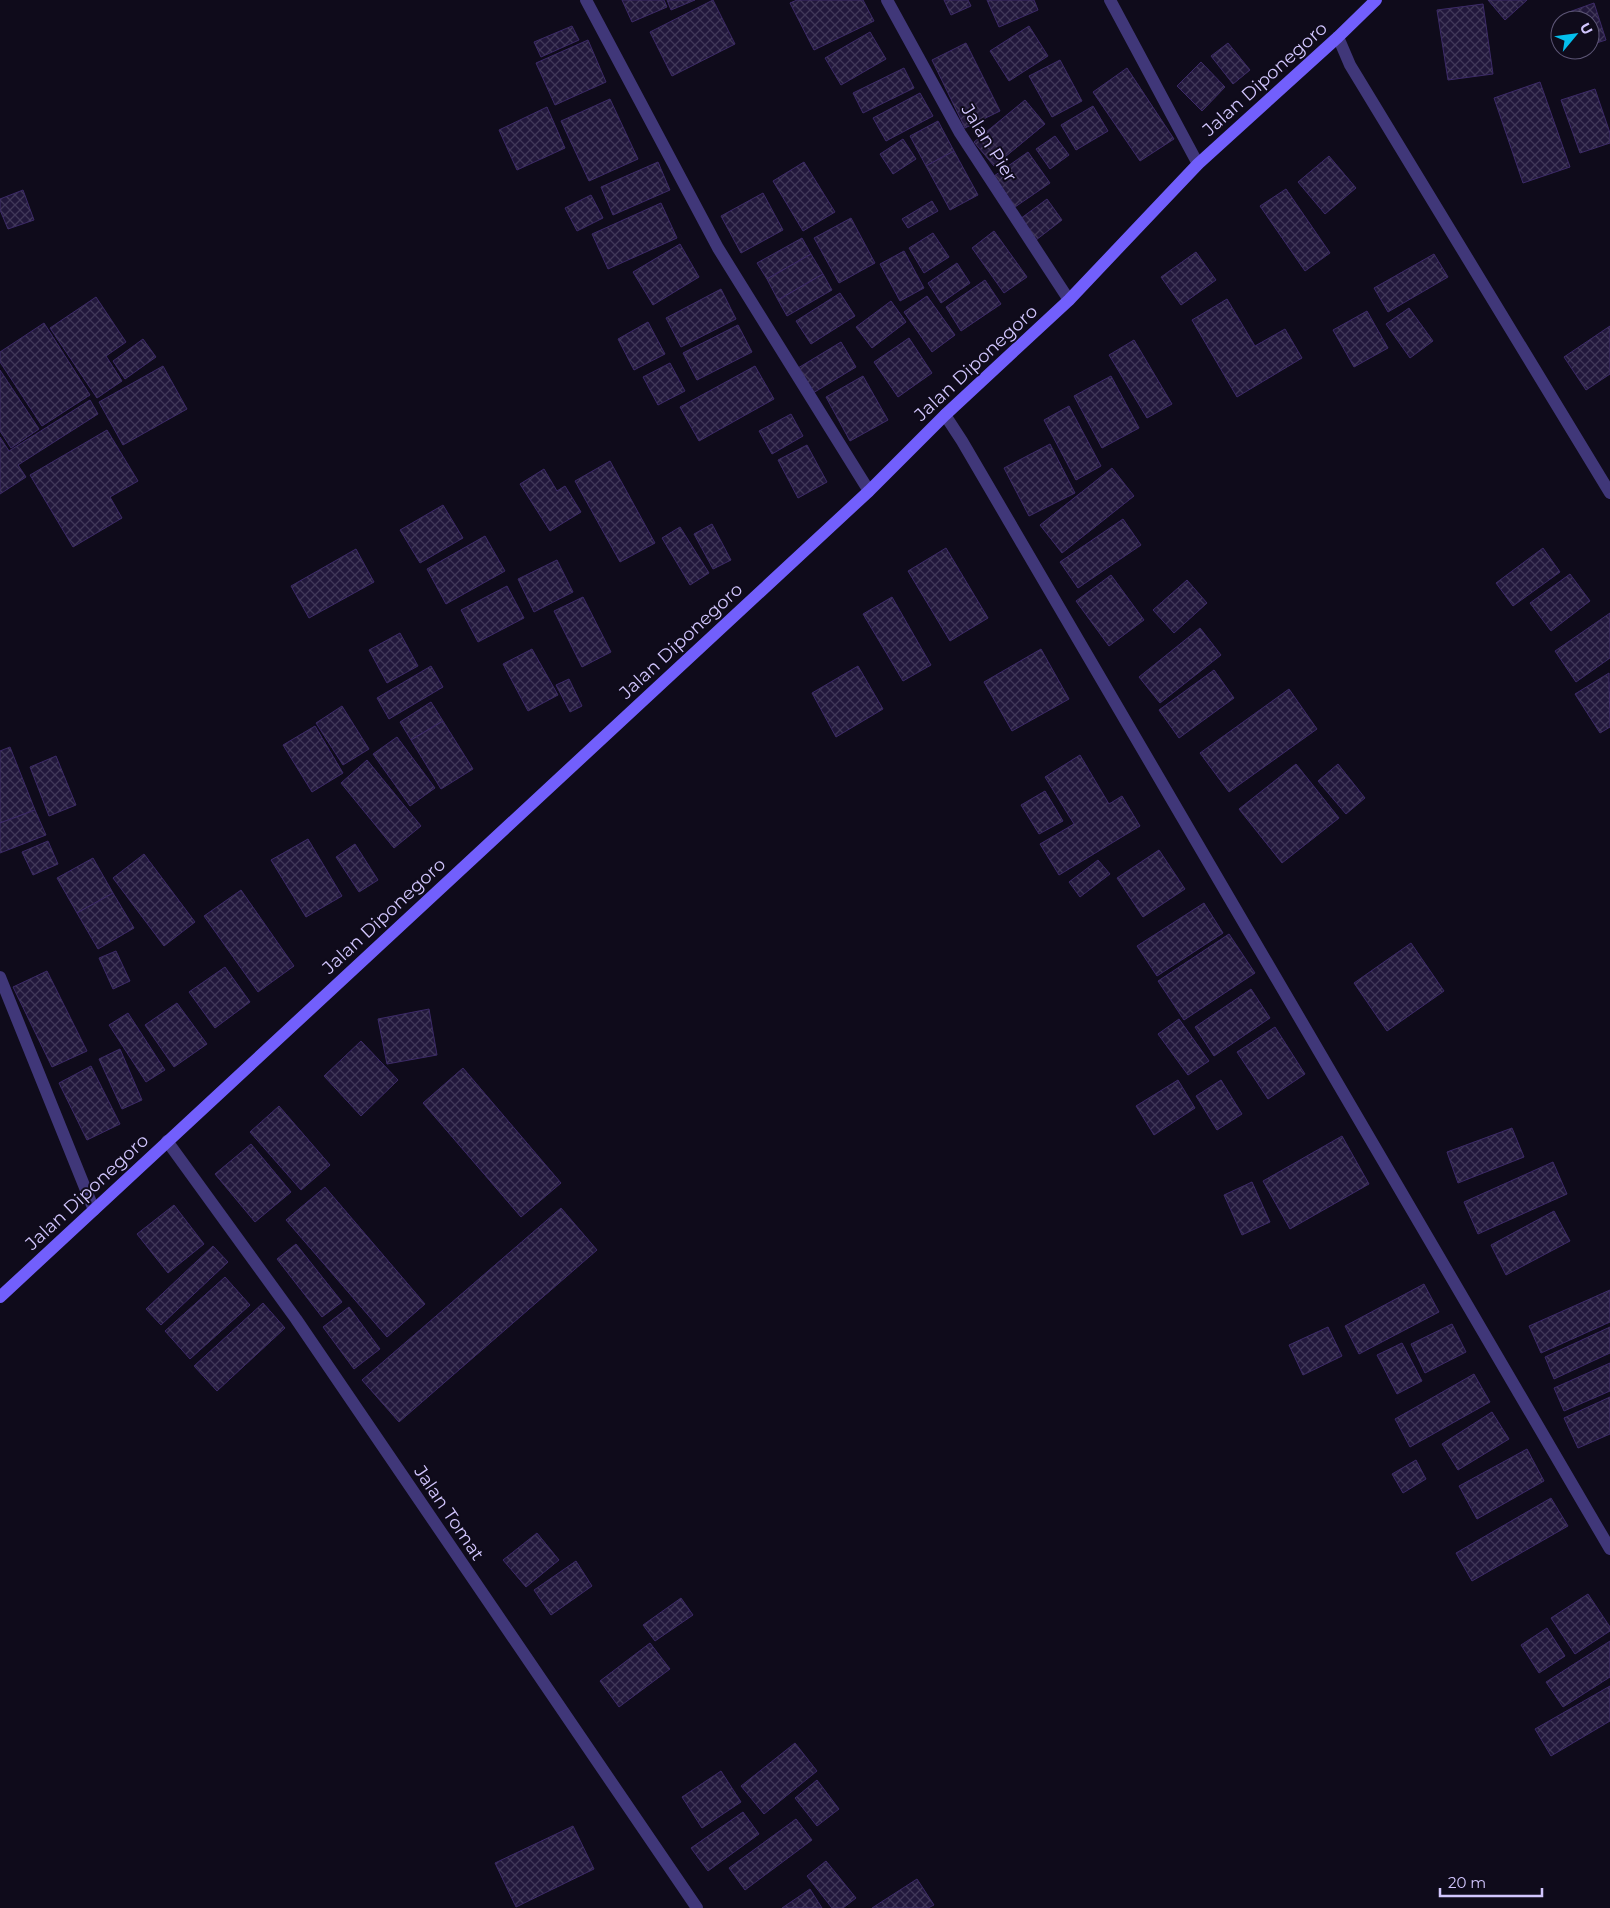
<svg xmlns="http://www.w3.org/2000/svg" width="1610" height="1908" font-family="Montserrat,sans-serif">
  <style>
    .building { fill: url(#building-cross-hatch); stroke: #3c2a67 }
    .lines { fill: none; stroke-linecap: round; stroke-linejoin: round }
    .minor { stroke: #403779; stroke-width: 12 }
    .secondary { stroke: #725ffc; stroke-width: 12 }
    .labels { text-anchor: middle; stroke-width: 4; stroke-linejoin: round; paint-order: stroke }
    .street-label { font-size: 18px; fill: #d2c6fe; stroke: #0f0b1b }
  </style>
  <defs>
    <pattern id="building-cross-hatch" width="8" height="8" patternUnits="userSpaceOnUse" patternTransform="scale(1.25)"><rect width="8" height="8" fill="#22183c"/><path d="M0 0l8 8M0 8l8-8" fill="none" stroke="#413859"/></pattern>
  </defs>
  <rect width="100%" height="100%" fill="#0f0b1b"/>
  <g class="building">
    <polygon points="622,0 664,0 667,7 632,22"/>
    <polygon points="667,0 695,0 671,10"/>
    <polygon points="713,0 735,44 672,76 650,32"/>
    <polygon points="797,0 863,0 874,21 814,50 790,3"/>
    <polygon points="944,0 968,0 971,6 951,15"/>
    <polygon points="987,0 1034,0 1038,10 999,27"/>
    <polygon points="1488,0 1527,0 1505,20"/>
    <polygon points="1594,3 1606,40 1590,45 1590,20 1571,20 1569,12"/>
    <polygon points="1483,4 1493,74 1448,80 1437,10"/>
    <polygon points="572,26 579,40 541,57 534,42"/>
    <polygon points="1029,26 1048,56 1009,81 990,51"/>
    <polygon points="870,32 886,59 841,85 825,58"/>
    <polygon points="588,40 606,82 555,105 536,63"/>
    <polygon points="966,43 1000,111 965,128 932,60"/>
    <polygon points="1228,43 1250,70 1233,84 1211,56"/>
    <polygon points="1060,60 1082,101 1052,117 1029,76"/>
    <polygon points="1201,62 1225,87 1202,111 1177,86"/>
    <polygon points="904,68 914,88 863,113 853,93"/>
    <polygon points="1127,68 1174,139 1140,161 1093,92"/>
    <polygon points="1540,82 1570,167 1523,183 1494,98"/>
    <polygon points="1595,89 1610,133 1610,143 1580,153 1561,100"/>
    <polygon points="920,93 933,116 886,141 873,118"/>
    <polygon points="610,99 638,159 589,181 561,121"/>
    <polygon points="1025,100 1045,124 994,166 974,142"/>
    <polygon points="1093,106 1108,131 1076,150 1061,125"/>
    <polygon points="547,107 565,148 517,170 499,130"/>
    <polygon points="938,121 954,151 926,166 910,136"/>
    <polygon points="1055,136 1069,155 1050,169 1036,149"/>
    <polygon points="903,139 916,159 893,174 880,154"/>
    <polygon points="954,151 978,195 950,210 926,166"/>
    <polygon points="1028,152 1050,183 1015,207 994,176"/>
    <polygon points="1329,156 1356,188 1325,214 1298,182"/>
    <polygon points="658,162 670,190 613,215 601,187"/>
    <polygon points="804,162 835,212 803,231 773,181"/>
    <polygon points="1286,189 1330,253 1305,271 1260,206"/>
    <polygon points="23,190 34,220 8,229 0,210 0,199"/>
    <polygon points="763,193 783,230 741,253 721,216"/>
    <polygon points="591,195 603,218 577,231 565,208"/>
    <polygon points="1047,199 1062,220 1036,240 1020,219"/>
    <polygon points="932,201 938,211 908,228 902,219"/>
    <polygon points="661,203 677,238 608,269 592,234"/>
    <polygon points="851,218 875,263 839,283 814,238"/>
    <polygon points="994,231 1027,277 1004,293 972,248"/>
    <polygon points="933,233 949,257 924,273 909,248"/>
    <polygon points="802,238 811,254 767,279 757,263"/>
    <polygon points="680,244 699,277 653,305 633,272"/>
    <polygon points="904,251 924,288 900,301 880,264"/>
    <polygon points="1196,252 1216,280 1181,305 1161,277"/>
    <polygon points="811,254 823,274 778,300 767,279"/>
    <polygon points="1434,254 1448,277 1388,312 1374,288"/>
    <polygon points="957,263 970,283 941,303 928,283"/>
    <polygon points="823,274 832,290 787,316 778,300"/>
    <polygon points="985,280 1001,304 961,331 946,307"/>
    <polygon points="721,289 736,319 681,347 666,318"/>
    <polygon points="840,293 855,316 811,344 796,321"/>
    <polygon points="927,296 955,335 932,352 904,312"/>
    <polygon points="96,297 126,342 106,356 122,381 97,398 50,328"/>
    <polygon points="1227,299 1255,346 1285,329 1302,358 1237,397 1192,320"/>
    <polygon points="891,301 906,322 872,348 856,327"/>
    <polygon points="1409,308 1433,341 1410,358 1386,324"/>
    <polygon points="1367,311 1388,348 1354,367 1333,330"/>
    <polygon points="648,322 665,354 634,370 618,339"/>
    <polygon points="44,323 90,395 42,426 0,362 0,352"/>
    <polygon points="738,325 752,352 697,380 683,353"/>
    <polygon points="1610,326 1610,374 1586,390 1564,357"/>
    <polygon points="909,338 932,373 898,397 874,362"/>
    <polygon points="143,339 156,357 125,379 113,361"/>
    <polygon points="1134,340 1172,404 1147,418 1109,355"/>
    <polygon points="841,342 856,367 813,393 798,368"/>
    <polygon points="670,363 685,391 658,405 643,377"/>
    <polygon points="163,366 187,409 123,445 99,402"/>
    <polygon points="755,366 774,399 699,441 680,407"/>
    <polygon points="0,370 39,429 11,448 0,431"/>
    <polygon points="863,376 888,420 850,441 826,397"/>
    <polygon points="1111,376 1139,428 1102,448 1074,396"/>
    <polygon points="90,400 98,414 18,465 26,477 0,494 0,437 9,451"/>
    <polygon points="1069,406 1101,466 1076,480 1044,420"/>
    <polygon points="791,414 803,436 772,454 759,431"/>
    <polygon points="107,430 138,481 110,497 122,518 73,547 30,475"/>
    <polygon points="1050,444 1075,493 1029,516 1004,468"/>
    <polygon points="807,445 827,482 798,498 778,460"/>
    <polygon points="610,461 655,543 620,562 575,481"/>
    <polygon points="1112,468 1134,496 1062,553 1040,525"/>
    <polygon points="544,469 557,491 565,486 581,512 550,531 520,484"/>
    <polygon points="443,505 463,538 420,563 400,530"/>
    <polygon points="1123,519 1141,545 1078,588 1060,562"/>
    <polygon points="712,524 731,560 713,569 694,534"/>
    <polygon points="680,527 709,573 690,585 662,538"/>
    <polygon points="485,536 505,571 446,604 427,569"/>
    <polygon points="946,548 988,618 950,641 908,571"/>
    <polygon points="1543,548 1560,572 1513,606 1496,583"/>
    <polygon points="356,549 374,582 309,618 291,586"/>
    <polygon points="557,560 573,592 534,612 518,579"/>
    <polygon points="1570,574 1590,601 1551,631 1530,603"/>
    <polygon points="1111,575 1144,620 1109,646 1076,601"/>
    <polygon points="1187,580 1207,603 1174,633 1153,610"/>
    <polygon points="507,586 524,618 478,642 461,610"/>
    <polygon points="583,597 611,652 582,667 554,611"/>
    <polygon points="892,597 931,665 903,681 863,614"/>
    <polygon points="1610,613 1610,658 1576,682 1555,651"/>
    <polygon points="1200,628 1221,655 1160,703 1139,677"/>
    <polygon points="400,633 418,666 387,683 369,650"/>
    <polygon points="532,649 558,695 528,711 503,664"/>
    <polygon points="1041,649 1069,699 1012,731 984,682"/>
    <polygon points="431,666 443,687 389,719 377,698"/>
    <polygon points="858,666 883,709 836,737 812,693"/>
    <polygon points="1214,670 1234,698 1179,738 1159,710"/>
    <polygon points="1609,673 1610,727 1600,733 1575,694"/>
    <polygon points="569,679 582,706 570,712 556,685"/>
    <polygon points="1289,689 1317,729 1229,792 1200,753"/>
    <polygon points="431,702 443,721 411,740 400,722"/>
    <polygon points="342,706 369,749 343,765 316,723"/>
    <polygon points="443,721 473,769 441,789 411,740"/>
    <polygon points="315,726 343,773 312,792 283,745"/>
    <polygon points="397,737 435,788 410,806 373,754"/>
    <polygon points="10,747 35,810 0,823 0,751"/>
    <polygon points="1080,755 1109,804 1122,796 1140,826 1059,875 1040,844 1074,824 1045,777"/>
    <polygon points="56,756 76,805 49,816 30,767"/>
    <polygon points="367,760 421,826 394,848 341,783"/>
    <polygon points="1296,764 1339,818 1282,863 1239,809"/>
    <polygon points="1338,764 1365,798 1346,814 1318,781"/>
    <polygon points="1045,791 1063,821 1039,834 1021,805"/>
    <polygon points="35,810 46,835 0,853 0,823"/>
    <polygon points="308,839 342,896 306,917 271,860"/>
    <polygon points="48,841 58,864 33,875 22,852"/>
    <polygon points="355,844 378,880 359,892 336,857"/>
    <polygon points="1159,850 1185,889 1143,917 1117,878"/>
    <polygon points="144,854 195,922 164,946 113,878"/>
    <polygon points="93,858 113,893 77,913 57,878"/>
    <polygon points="1098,860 1110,874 1080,897 1069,882"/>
    <polygon points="241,890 294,966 258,992 204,916"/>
    <polygon points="113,893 134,928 98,949 77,913"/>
    <polygon points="1204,903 1223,933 1157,976 1137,946"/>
    <polygon points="1229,934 1255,973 1184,1020 1158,981"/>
    <polygon points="1411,943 1444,991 1387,1031 1354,983"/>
    <polygon points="116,951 130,981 113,989 99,958"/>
    <polygon points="225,967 250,1002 215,1028 189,992"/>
    <polygon points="47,971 87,1051 52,1067 13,987"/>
    <polygon points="1251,989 1270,1018 1214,1056 1195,1027"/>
    <polygon points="177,1003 207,1044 174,1067 145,1025"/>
    <polygon points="429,1009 437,1055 387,1064 378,1019"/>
    <polygon points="128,1013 165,1070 146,1082 109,1025"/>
    <polygon points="1179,1019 1209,1061 1188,1075 1158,1034"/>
    <polygon points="1275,1027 1305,1074 1268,1099 1237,1052"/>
    <polygon points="361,1041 398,1080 361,1116 324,1076"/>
    <polygon points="120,1049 142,1100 122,1109 99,1059"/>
    <polygon points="91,1066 120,1124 87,1140 59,1083"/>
    <polygon points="463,1068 561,1183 521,1217 423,1103"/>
    <polygon points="1178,1080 1195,1108 1154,1135 1136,1106"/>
    <polygon points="1221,1080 1242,1114 1217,1130 1196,1096"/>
    <polygon points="279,1106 330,1165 301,1190 250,1132"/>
    <polygon points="1512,1128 1524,1157 1458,1183 1447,1152"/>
    <polygon points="1342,1136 1369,1184 1290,1229 1263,1181"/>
    <polygon points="251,1144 291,1192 255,1222 215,1174"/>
    <polygon points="1553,1162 1567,1194 1478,1234 1464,1202"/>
    <polygon points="1252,1182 1270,1222 1242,1235 1224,1195"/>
    <polygon points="325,1187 425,1304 387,1337 286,1220"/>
    <polygon points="174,1205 204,1244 168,1273 137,1234"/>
    <polygon points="561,1208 597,1250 399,1422 362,1380"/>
    <polygon points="1554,1211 1570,1241 1506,1275 1491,1245"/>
    <polygon points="296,1244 342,1302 322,1317 277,1259"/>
    <polygon points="213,1246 228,1262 161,1325 146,1309"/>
    <polygon points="225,1277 250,1305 190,1359 165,1331"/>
    <polygon points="1424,1284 1439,1312 1359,1354 1345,1326"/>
    <polygon points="1610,1290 1610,1322 1541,1353 1529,1326"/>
    <polygon points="263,1303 285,1328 217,1391 194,1366"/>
    <polygon points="349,1307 380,1349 354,1369 323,1327"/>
    <polygon points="1452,1324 1466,1352 1425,1373 1411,1344"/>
    <polygon points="1328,1327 1342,1356 1303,1375 1289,1345"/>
    <polygon points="1610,1327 1610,1353 1554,1379 1545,1357"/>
    <polygon points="1402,1343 1422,1381 1397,1394 1377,1355"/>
    <polygon points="1610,1363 1610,1391 1564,1411 1554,1388"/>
    <polygon points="1474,1374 1490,1402 1410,1447 1395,1419"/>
    <polygon points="1610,1397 1610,1434 1578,1448 1564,1418"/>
    <polygon points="1492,1412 1509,1439 1458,1470 1442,1444"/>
    <polygon points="1527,1449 1544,1481 1477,1519 1459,1486"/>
    <polygon points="1416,1460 1426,1479 1403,1493 1392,1474"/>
    <polygon points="1551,1498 1568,1526 1472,1581 1456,1553"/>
    <polygon points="537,1533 559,1560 526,1587 503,1560"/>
    <polygon points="576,1561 592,1586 551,1615 534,1590"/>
    <polygon points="1588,1594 1610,1627 1610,1631 1575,1654 1551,1618"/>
    <polygon points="681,1598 693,1615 655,1641 643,1625"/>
    <polygon points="1547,1628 1565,1656 1539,1673 1521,1645"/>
    <polygon points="1610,1641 1610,1677 1563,1707 1546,1682"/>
    <polygon points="650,1643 670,1669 619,1707 600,1681"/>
    <polygon points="1610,1686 1610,1721 1551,1756 1535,1729"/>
    <polygon points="795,1743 817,1771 764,1814 741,1786"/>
    <polygon points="721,1771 741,1802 702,1828 682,1797"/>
    <polygon points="817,1780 839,1809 817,1826 795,1798"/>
    <polygon points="743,1812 759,1834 708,1871 691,1848"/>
    <polygon points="796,1819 812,1840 745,1890 729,1868"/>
    <polygon points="573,1826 594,1869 516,1907 495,1863"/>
    <polygon points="826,1861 856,1898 843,1908 832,1908 807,1876"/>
    <polygon points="917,1879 934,1905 928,1908 872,1908"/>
    <polygon points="810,1889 822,1908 782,1908"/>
  </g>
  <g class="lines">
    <g class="minor">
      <polyline points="586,0 718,248 869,491"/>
      <polyline points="887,0 960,133 1069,300"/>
      <polyline points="1110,0 1198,164"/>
      <polyline points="1338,37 1350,65 1610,493"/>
      <polyline points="945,415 962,441 1610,1549"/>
      <polyline points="0,977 94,1210"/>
      <polyline points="167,1141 296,1319 697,1908"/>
    </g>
    <polyline class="secondary" points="0,1297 869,491 945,415 1069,300 1198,164 1338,37 1376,0"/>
  </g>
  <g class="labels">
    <g class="street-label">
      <text transform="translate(1265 79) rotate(-42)" y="6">Jalan Diponegoro</text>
      <text transform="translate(989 143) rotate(58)" y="6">Jalan Pier</text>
      <text transform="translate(976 363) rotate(-43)" y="6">Jalan Diponegoro</text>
      <text transform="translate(681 641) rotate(-43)" y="6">Jalan Diponegoro</text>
      <text transform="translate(384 916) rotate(-43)" y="6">Jalan Diponegoro</text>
      <text transform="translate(87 1192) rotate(-43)" y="6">Jalan Diponegoro</text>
      <text transform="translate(449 1513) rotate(56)" y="6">Jalan Tomat</text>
    </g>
  </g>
  <g transform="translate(1575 35) rotate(61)"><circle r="24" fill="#0f0b1b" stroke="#5d5676"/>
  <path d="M0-4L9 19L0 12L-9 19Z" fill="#04bfec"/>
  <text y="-8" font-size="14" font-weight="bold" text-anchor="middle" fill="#d2c6fe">U</text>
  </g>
  <path d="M1440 1888v8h102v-8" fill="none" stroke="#d2c6fe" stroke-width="2.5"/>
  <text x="1448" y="1888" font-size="15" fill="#d2c6fe" stroke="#0f0b1b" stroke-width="4" paint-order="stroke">20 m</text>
</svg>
